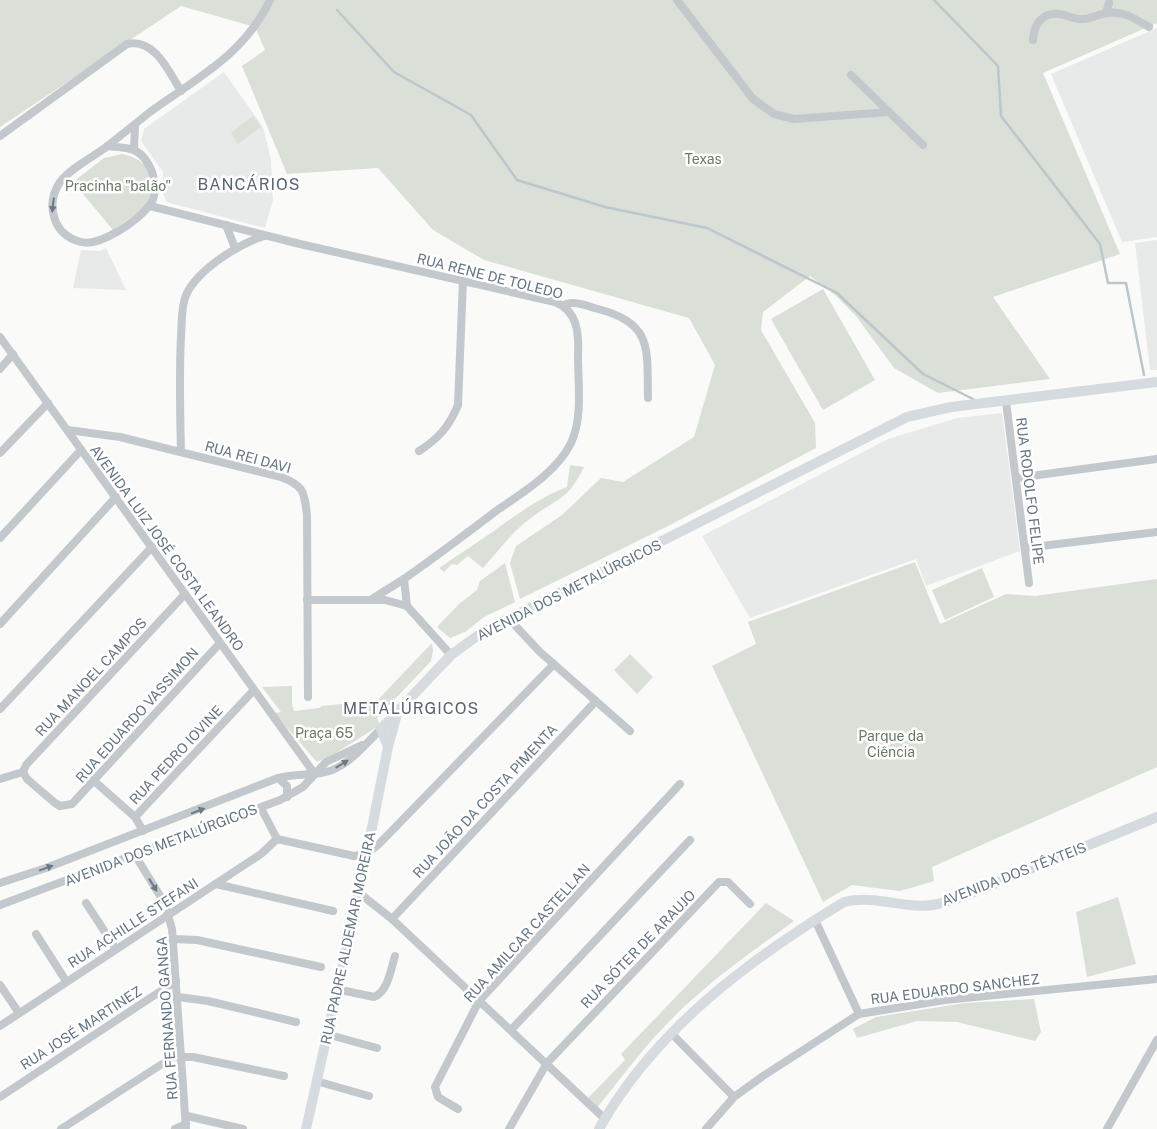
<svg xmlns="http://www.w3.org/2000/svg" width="1157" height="1129" font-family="'Public Sans',sans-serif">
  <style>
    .built { fill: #e8e9e9 }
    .green { fill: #dadfd7 }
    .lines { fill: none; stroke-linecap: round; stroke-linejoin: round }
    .stream { stroke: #bbc7cb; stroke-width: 2.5 }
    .minor { stroke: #c3c8cc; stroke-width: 8 }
    .major { stroke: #d6dbdf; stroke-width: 10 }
    .oneway { fill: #6a7a87 }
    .labels { text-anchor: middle; stroke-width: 5; stroke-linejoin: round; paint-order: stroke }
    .park-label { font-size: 14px; fill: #687a64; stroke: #fff }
    .street-label { font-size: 14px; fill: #657683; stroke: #fff }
    .quarter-label { font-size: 16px; letter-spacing: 1px; fill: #57646e; stroke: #fff }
  </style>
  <rect width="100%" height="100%" fill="#fafaf8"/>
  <g class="built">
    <polygon points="1157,28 1157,237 1122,242 1051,74"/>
    <polygon points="224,72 263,127 271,159 273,200 265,228 166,202 163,193 163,172 141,141 144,129"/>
    <polygon points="1157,240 1157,370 1150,370 1135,243"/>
    <polygon points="106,248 126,290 73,288 81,250 100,251"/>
    <polygon points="1002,413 1020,551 926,586 916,559 750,618 702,536 888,439 957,418"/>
  </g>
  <g class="green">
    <polygon points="0,0 1157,0 1157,23 1043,73 1120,254 993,297 1050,379 938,393 894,368 856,316 835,295 810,276 763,312 761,330 815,423 816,448 670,525 520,599 510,563 516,546 562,515 601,478 623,482 694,437 715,365 689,318 484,260 433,230 378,168 287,174 242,66 265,50 255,27 181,6 0,127"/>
    <polygon points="253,116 261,127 238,144 231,133"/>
    <path d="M 122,154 C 146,158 162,179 147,203 C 140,213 123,222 113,230 L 73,182 L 104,158 Z"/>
    <polygon points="823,289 875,380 823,410 771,319"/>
    <path d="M 570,465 L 584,467 C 568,499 562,496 535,515 C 515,528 499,550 483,568 L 468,556 L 457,565 L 452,564 L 444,572 L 439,568 C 456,556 474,545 491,533 C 516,515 538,498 567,487 Z"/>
    <polygon points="915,562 940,624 1006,594 1035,596 1157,579 1157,767 932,867 934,881 900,891 852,885 823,902 712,666 756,644 748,622"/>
    <polygon points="505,563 515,602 484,617 465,632 450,638 437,627 459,604 477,590 480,581"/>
    <polygon points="982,568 994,597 945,620 932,590"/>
    <polygon points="432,643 433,651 431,661 377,718 380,725 336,753 317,762 274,713 281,712 262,687 292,686 292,704 294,711 320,708 321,706 371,701 373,705"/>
    <polygon points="630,654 653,677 637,694 614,670"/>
    <polygon points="1118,897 1136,964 1087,977 1076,912"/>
    <path d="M 766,903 L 794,921 C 749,954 702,986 664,1027 C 639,1053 619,1081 596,1109 L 588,1098 L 625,1060 L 621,1054 Z"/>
    <polygon points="1034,999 1041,1032 1035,1041 957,1022 917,1021 857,1038 853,1029 876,1017 965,1003"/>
  </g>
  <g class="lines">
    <g class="stream">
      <polyline points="934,0 998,66 1001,116 1100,244 1108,283 1126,283 1144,375"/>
      <polyline points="337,10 394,72 471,115 517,180 605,207 707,228 837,293 923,374 973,399"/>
    </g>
    <g class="minor">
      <polyline points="677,0 753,99 774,114 794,119 889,112"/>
      <polyline points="1106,13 1109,3"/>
      <path d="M 1033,40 C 1034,24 1042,12 1060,14 C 1066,15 1073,19 1079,19 C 1089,20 1096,15 1106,13 C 1122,10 1136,19 1149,27"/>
      <polyline points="851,75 923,145"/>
      <path d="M 0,136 L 127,44 C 155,38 169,72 181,91"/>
      <path d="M 107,146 C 115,147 126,147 134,150 C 152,158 162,191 149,206 C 137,221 100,247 81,242 C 53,235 45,205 60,182 C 71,168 91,158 105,148 C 120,136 135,124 150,112 C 197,78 244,55 270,0"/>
      <polyline points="134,150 135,125"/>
      <path d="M 150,206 L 300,244 L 555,302 C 578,311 579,334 578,356 C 578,383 583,418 571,443 C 557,472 522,493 496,511 C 466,534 435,557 404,579 L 407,606"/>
      <polyline points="226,225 235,248"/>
      <path d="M 564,305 C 575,300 587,306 598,309 C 653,323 647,349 648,398"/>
      <polyline points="0,337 314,773"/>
      <polyline points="0,369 13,354"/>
      <polyline points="1006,402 1029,583"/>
      <path d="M 68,430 L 120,437 L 281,477 C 304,486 304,491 307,515 L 308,697"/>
      <path d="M 419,451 C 438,439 449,427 458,405 L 463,280"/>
      <path d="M 181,452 C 180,413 179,375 181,336 C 182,323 181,307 186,295 C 198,269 239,244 264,236"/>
      <polyline points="0,453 48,403"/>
      <polyline points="1016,478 1157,459"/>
      <polyline points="0,538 81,450"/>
      <polyline points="1025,548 1157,532"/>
      <polyline points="185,594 26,765 23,772 27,779 55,803 60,806 72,804 220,643"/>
      <polyline points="372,599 404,579"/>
      <polyline points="307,600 385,600 407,606 451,655"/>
      <polyline points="509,619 540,652 630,731"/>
      <polyline points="0,624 116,497"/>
      <polyline points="0,709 152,547"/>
      <polyline points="278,778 287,786 287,797"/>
      <polyline points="0,779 23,772"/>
      <polyline points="93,780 135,817 143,831"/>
      <polyline points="261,808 277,839"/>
      <polyline points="135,817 253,691"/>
      <polyline points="277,839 354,856 366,854 379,844 554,664"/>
      <polyline points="135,855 165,904 172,929 186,1129"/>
      <path d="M 0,883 L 46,868 L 278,778 C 293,774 306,775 321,773 C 346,770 364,745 381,729"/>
      <polyline points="216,884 333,911"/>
      <polyline points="359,893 392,919 605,1119"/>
      <polyline points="86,903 116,949"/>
      <polyline points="0,905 280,800 303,787 326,762 362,745"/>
      <polyline points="392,919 596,701"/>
      <polyline points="815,920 859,1014"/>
      <polyline points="36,934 66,981"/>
      <polyline points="174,939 197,940 321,967"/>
      <polyline points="0,985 19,1013"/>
      <path d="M 336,989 L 374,997 C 388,992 391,968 395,956"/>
      <polyline points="178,997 208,1001 296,1022"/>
      <polyline points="0,1026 261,854 277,839"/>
      <polyline points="511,1030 690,840"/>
      <polyline points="326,1034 377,1048"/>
      <polyline points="672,1034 734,1097"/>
      <polyline points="316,1081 369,1096"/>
      <polyline points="0,1097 176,981"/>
      <polyline points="458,1109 438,1097 435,1087 479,1001 680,784"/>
      <polyline points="187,1116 243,1129"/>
      <polyline points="61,1129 173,1057 193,1057 284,1076"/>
      <polyline points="175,1129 186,1124"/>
      <polyline points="509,1129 547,1063 719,882 728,882 750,904"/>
      <polyline points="706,1129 734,1097 763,1076 859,1014 945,1000 1157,979"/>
      <polyline points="1107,1129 1157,1040"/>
    </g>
    <g class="major">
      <polyline points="388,747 381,729 451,655 484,631 907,417 951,407 1157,382"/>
      <polyline points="306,1129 359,893 388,747 397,714"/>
      <path d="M 599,1129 C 654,1030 750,959 844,902 C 878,894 907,911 938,904 C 964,898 989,886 1013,876 C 1061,856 1109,837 1157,817"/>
    </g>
  </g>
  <defs><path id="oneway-solid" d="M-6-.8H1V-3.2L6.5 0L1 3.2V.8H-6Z" transform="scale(1.25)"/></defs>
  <g class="oneway">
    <use href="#oneway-solid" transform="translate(53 205) rotate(97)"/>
    <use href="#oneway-solid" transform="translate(342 764) rotate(-31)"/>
    <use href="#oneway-solid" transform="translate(198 811) rotate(-21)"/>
    <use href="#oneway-solid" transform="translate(46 868) rotate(-20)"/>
    <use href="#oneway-solid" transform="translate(153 885) rotate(58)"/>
  </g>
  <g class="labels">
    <g class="park-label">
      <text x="703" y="164">Texas</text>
      <text x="118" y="191">Pracinha "balão"</text>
      <text x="324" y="738">Praça 65</text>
      <text x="891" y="741">Parque da<tspan x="891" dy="16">Ciência</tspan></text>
    </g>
    <g class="street-label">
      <text transform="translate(490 276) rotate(14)" y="5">RUA RENE DE TOLEDO</text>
      <text transform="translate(248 457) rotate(15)" y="5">RUA REI DAVI</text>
      <text transform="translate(1030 491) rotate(83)" y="5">RUA RODOLFO FELIPE</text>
      <text transform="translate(167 548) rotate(54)" y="5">AVENIDA LUIZ JOSÉ COSTA LEANDRO</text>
      <text transform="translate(569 590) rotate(-27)" y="5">AVENIDA DOS METALÚRGICOS</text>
      <text transform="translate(91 677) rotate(-47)" y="5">RUA MANOEL CAMPOS</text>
      <text transform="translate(137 715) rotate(-48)" y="5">RUA EDUARDO VASSIMON</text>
      <text transform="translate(176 755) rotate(-47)" y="5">RUA PEDRO IOVINE</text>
      <text transform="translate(485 801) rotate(-47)" y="5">RUA JOÃO DA COSTA PIMENTA</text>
      <text transform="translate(161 845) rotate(-21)" y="5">AVENIDA DOS METALÚRGICOS</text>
      <text transform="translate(1014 874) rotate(-21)" y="5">AVENIDA DOS TÊXTEIS</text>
      <text transform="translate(133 923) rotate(-33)" y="5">RUA ACHILLE STEFANI</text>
      <text transform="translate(527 933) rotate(-48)" y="5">RUA AMILCAR CASTELLAN</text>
      <text transform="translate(348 938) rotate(-78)" y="5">RUA PADRE ALDEMAR MOREIRA</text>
      <text transform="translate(638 949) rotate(-46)" y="5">RUA SÓTER DE ARAUJO</text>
      <text transform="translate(955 989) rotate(-7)" y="5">RUA EDUARDO SANCHEZ</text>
      <text transform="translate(167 1018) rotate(-94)" y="5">RUA FERNANDO GANGA</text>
      <text transform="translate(81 1028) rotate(-33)" y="5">RUA JOSÉ MARTINEZ</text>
    </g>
    <g class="quarter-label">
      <text x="249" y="190">BANCÁRIOS</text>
      <text x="411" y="714">METALÚRGICOS</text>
    </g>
  </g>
</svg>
